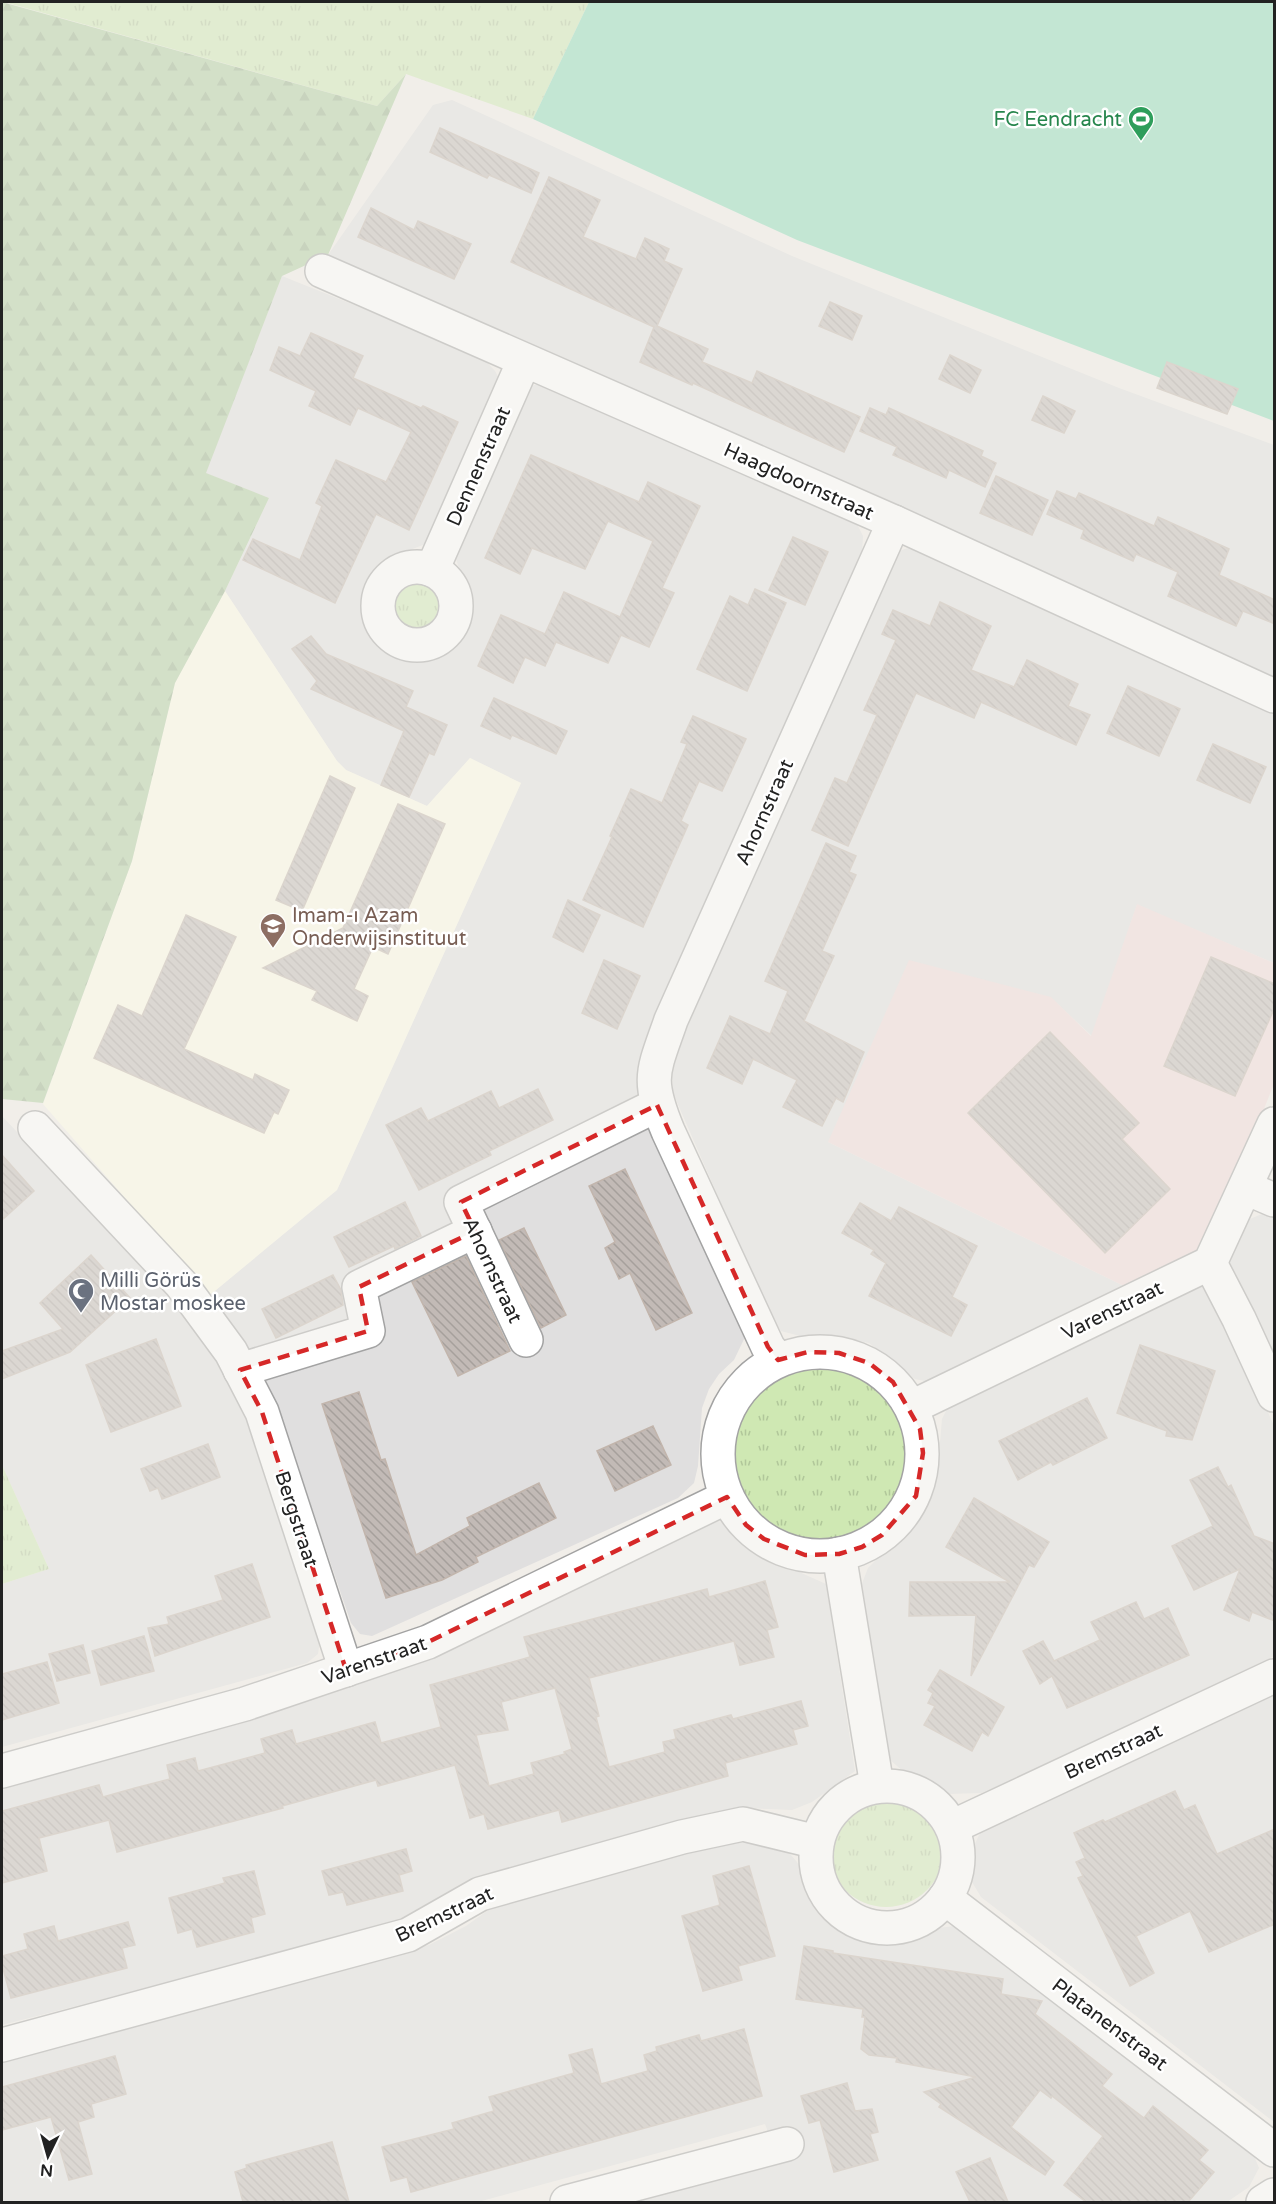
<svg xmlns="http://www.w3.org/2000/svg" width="1276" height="2204" font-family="'Varela Round',sans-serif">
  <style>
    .residential { fill: #e0dfdf }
    .commercial { fill: #f1dada }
    .education { fill: #fefde6 }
    .grass { fill: url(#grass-tufts) }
    .forest { fill: url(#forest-firs) }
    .pitch { fill: #8cdbb9 }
    .building { fill: url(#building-back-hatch); stroke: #c2b5ac; stroke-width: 1.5; fill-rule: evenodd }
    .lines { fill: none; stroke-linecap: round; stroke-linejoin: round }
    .minor-casing { stroke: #a3a3a3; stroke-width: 36 }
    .minor { stroke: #fff; stroke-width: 33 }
    .marked { fill: none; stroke: #d62828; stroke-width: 4.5; stroke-dasharray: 12 8; stroke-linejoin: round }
    .labels { text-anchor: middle; stroke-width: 5; stroke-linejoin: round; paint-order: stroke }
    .leisure-label { font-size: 20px; fill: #27864d; stroke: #fff; text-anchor: end }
    .street-label { font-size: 20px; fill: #222; stroke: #fff }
    .education-label { font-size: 20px; fill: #785e54; stroke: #fff; text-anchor: start }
    .worship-label { font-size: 20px; fill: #5b616d; stroke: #fff; text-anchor: start }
  </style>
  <defs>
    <pattern id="grass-tufts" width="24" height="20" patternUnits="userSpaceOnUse" patternTransform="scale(1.5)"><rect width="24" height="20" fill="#cfe8b3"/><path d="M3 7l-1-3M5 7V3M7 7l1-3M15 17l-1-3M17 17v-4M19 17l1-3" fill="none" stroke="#b1c79a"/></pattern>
    <pattern id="forest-firs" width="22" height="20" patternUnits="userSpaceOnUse" patternTransform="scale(1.5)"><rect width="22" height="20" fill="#b0cea0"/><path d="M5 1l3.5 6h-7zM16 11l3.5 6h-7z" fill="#97b18a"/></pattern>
    <pattern id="building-back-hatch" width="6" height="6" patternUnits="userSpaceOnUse" patternTransform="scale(1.5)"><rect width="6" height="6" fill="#c2bab6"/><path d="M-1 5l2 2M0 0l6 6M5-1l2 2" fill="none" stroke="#a6a09c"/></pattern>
  </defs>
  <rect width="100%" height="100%" fill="#f1eee9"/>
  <g class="residential">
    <polygon points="452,100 792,256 1119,388 1274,445 1274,677 328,255 433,105"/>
    <polygon points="282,276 481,356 495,371 501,382 428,543 381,561 369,576 365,595 365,611 369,629 382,642 396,651 416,656 436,653 452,645 463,630 470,613 468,595 454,553 521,394 534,385 550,385 857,524 863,536 862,552 666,996 639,1066 639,1092 746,1335 734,1360 719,1374 709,1389 702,1408 698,1466 694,1483 678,1498 372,1636 360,1634 351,1623 275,1400 210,1295 337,1190 521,783 470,758 427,806 346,770 337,761 225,591 269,498 205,473"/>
    <polygon points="911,547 1274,710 1274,963 1137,905 1092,1036 1050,997 828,1142 1126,1287 935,1383 915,1379 869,1343 841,1337 800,1336 781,1331 768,1311 673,1093 672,1062 893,553"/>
    <polygon points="2,1116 148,1272 208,1347 244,1413 320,1639 318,1654 307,1663 2,1747 2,1584 49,1569 2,1465"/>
    <polygon points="1262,1214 1274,1214 1274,1366 1229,1267 1231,1256 1243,1229 1250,1219"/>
    <polygon points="1206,1283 1226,1318 1274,1426 1274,1656 1020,1777 981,1793 948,1794 905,1773 888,1758 878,1728 861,1586 868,1568 912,1524 926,1506 937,1478 942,1419 952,1399 1175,1291"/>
    <polygon points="719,1521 770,1559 826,1584 855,1771 812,1802 792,1810 743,1808 708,1813 467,1886 410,1920 2,2025 2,1782"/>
    <polygon points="1274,1695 1274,2122 981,1897 972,1882 970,1854 982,1829"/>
    <polygon points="737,1839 780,1846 790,1854 797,1862 823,1915 842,1931 869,1940 898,1939 930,1929 955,1926 1252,2151 1259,2168 1249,2187 1227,2202 618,2202 779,2161 765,2124 478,2202 2,2202 2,2060 429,1945 466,1926 511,1894"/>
  </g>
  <polygon class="commercial" points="1137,904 1274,963 1274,1084 1218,1223 1200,1251 1126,1287 828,1142 909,960 1051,997 1091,1036"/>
  <polygon class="education" points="225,591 337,761 346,770 427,806 470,758 521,783 337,1190 210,1295 43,1104 132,861 175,683"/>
  <g class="grass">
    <polygon points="4,2 589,2 533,119 406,74 377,106"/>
    <circle cx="416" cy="608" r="25"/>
    <circle cx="820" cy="1452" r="90"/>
    <polygon points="2,1465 49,1569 2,1584"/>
    <circle cx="886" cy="1849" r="58"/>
  </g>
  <polygon class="forest" points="2,2 377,106 406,74 328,255 282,276 206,473 269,498 225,591 175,683 132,861 43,1103 2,1099"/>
  <polygon class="pitch" points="589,2 1274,2 1274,421 797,240 533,119"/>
  <g class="building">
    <polygon points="440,128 539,173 531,193 489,175 487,178 430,152"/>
    <polygon points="549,177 600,200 583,237 636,259 645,238 669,249 664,261 682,269 657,326 708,349 702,362 752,383 757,371 860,417 844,452 693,383 692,385 640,362 654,327 511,262"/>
    <polygon points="371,208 414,230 418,221 471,244 454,279 358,237"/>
    <polygon points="830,302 862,316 852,340 819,326"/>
    <polygon points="311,333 363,356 353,378 421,408 423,406 458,422 409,530 376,514 335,603 243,560 253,539 300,560 322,506 316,503 336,460 386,482 411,432 358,408 350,425 309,406 316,391 270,370 279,347 300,356"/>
    <polygon points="950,355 981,370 970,393 939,379"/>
    <polygon points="1167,362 1238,389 1227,414 1157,388"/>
    <polygon points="1043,396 1075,411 1064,433 1032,420"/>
    <polygon points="870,408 886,415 889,408 983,451 981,456 996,463 985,487 949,470 946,478 893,455 897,447 860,431"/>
    <polygon points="531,455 639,502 648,482 700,506 662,588 674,593 649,647 621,635 608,663 556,642 545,666 525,657 513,683 478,666 501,615 545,634 564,592 620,617 653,541 608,521 585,569 532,548 520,574 485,558"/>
    <polygon points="996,476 1048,500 1032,535 980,513"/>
    <polygon points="1057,491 1076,499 1079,493 1154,526 1158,517 1229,549 1219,575 1275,600 1275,624 1243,611 1236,626 1168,596 1178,572 1136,554 1133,561 1081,538 1084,530 1047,514"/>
    <polygon points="793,537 828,552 805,605 769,590"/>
    <polygon points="755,589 786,603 747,691 697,669 729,598 730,596 748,605"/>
    <polygon points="940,602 991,626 971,670 1014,687 1027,660 1078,684 1068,706 1090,715 1076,745 981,702 974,718 916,693 848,846 812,830 835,778 847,783 877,715 864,710 896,640 882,634 893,610 930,626"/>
    <polygon points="311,636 326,654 413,691 406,707 447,725 434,755 429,753 409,797 381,785 404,731 311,689 317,681 292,649"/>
    <polygon points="1128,686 1180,709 1159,756 1107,733"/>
    <polygon points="494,698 567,731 556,754 512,735 510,739 481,726"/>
    <polygon points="693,716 746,739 722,791 699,781 681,821 688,825 643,927 583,900 612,837 610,836 631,789 662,803 687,744 681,742"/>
    <polygon points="1213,744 1266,767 1250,803 1197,780"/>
    <polygon points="330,776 355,788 302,911 276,900"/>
    <polygon points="398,804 445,824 388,954 373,947 354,989 368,996 357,1021 312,1000 317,991 263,968 343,928"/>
    <polygon points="826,843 856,856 849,872 856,875 822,951 834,956 804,1021 864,1052 843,1102 836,1098 822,1126 783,1107 797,1080 753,1059 742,1084 707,1068 730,1016 770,1034 788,991 765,981"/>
    <polygon points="568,900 600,915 583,952 553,937"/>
    <polygon points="186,915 236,937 184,1049 253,1080 255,1074 289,1090 278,1114 274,1112 264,1133 94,1058 118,1005 142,1016"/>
    <polygon points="1211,957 1275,984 1275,1007 1235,1096 1164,1066"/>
    <polygon points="604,960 640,976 617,1029 582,1013"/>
    <polygon points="1050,1032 1139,1123 1122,1139 1170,1189 1105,1253 968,1113"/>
    <polygon points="538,1089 553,1120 489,1151 491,1155 419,1190 386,1125 421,1108 428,1121 491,1091 499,1108"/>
    <polygon points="2,1155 34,1191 2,1220"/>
    <polygon points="625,1169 692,1313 656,1330 630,1273 619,1279 605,1248 615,1242 589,1186"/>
    <polygon points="405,1202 421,1236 395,1249 394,1246 349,1267 334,1237"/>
    <polygon points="860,1203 891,1221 899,1207 977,1246 952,1297 967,1305 951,1336 869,1296 886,1263 871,1254 874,1250 842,1233"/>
    <polygon points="524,1228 566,1315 541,1328 499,1240"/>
    <polygon points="91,1255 130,1298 70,1352 2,1379 2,1351 63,1329 40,1303"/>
    <polygon points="466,1256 510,1351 458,1376 412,1282"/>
    <polygon points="333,1275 341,1290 343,1305 276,1338 262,1309"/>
    <polygon points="156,1339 181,1406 111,1432 86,1365"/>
    <polygon points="1140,1345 1215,1371 1192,1440 1166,1436 1167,1431 1117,1413"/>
    <polygon points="359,1392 381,1460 385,1459 416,1555 470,1526 467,1518 539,1483 556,1518 476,1557 478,1562 442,1580 386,1598 322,1404"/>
    <polygon points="1087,1398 1107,1438 1053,1465 1051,1462 1018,1480 999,1441"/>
    <polygon points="653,1426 671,1465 615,1491 597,1451"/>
    <polygon points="208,1444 220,1477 162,1499 158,1488 150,1491 141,1469"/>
    <polygon points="1218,1467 1228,1487 1231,1485 1254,1536 1275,1544 1275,1621 1252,1612 1249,1621 1224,1610 1240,1569 1194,1590 1172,1546 1213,1526 1190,1480"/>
    <polygon points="974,1498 1049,1542 1034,1567 1029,1565 971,1676 976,1615 909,1616 910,1582 1010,1582 946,1547"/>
    <polygon points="252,1564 270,1617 155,1656 148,1628 169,1624 167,1617 223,1600 215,1576"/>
    <path d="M 765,1581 L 778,1627 L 767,1630 L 774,1657 L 740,1665 L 734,1641 L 589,1678 L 599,1716 L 596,1717 L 609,1767 L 665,1752 L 663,1742 L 676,1739 L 674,1730 L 731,1715 L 733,1719 L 801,1701 L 808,1726 L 793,1730 L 797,1744 L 725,1763 L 728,1776 L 562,1822 L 559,1810 L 488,1829 L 484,1814 L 470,1818 L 455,1765 L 378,1786 L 376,1780 L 282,1806 L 283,1808 L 117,1852 L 109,1820 L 39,1838 L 47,1871 L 2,1883 L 2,1811 L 99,1785 L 103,1797 L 135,1788 L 170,1779 L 167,1765 L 195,1758 L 198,1771 L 232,1762 L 265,1753 L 261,1739 L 292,1730 L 296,1744 L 375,1722 L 381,1743 L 441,1727 L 430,1685 L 530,1657 L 524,1637 L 707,1589 L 709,1597 ZM 555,1688 L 572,1749 L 564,1752 L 565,1754 L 531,1763 L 534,1774 L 489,1786 L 476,1735 L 508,1730 L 501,1702 Z"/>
    <polygon points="1136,1602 1144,1619 1168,1608 1189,1655 1067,1708 1052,1676 1040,1684 1023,1651 1043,1641 1054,1661 1100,1640 1091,1622"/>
    <polygon points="144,1636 154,1671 101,1685 92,1651"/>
    <polygon points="83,1645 90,1673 57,1681 49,1654"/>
    <polygon points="47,1662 59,1703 2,1720 2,1674"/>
    <polygon points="940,1670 1004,1707 988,1736 982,1732 972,1751 924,1725 935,1706 928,1703 933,1693 928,1690"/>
    <polygon points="1175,1791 1184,1810 1195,1805 1217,1854 1275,1829 1275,1924 1209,1952 1190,1911 1136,1936 1154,1973 1130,1986 1078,1878 1083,1876 1076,1862 1085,1858 1074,1833 1103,1820 1105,1822"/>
    <polygon points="406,1849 412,1871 399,1875 403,1891 347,1905 343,1892 329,1895 322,1871"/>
    <polygon points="749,1866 775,1956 738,1966 742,1980 703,1991 682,1916 720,1905 713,1876"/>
    <polygon points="254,1871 265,1914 251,1918 254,1932 197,1947 192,1929 178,1933 169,1898 225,1883 223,1878"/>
    <polygon points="128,1922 135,1945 122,1948 127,1968 11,1998 2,1965 2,1956 28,1949 24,1934 54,1926 58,1941"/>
    <polygon points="804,1946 833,1951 833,1953 1003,1979 1001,1994 1042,2001 1035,2014 1112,2074 1102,2086 1144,2118 1153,2106 1208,2150 1199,2160 1214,2172 1188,2202 1086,2202 1064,2185 1103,2136 1052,2096 1051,2098 1040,2090 1011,2127 1054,2162 1045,2175 939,2107 941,2104 924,2092 976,2077 896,2062 897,2058 869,2055 861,2049 865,2017 862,2017 863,2009 796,1999"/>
    <polygon points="744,2029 762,2096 411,2192 407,2177 391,2181 382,2147 454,2129 452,2123 494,2111 489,2097 574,2073 569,2055 592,2049 601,2084 648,2071 644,2055 657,2051 656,2047 699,2035 701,2041"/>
    <polygon points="115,2056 126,2094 91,2104 94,2117 78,2122 92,2174 69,2180 51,2117 2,2130 2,2087"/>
    <polygon points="847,2083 855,2111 872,2109 878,2132 870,2134 878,2160 834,2172 820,2120 809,2123 801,2096"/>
    <polygon points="332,2142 349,2202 243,2202 235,2172 247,2168 246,2165"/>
    <polygon points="990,2158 1008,2202 970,2202 956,2172"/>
  </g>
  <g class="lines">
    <g class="minor-casing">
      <g id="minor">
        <polyline points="322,271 894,522 1274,696"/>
        <circle cx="417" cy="606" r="39"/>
        <polyline points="432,570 524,361"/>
        <polyline points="35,1128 181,1284 231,1352 262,1412 346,1670"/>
        <polyline points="1246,1188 1274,1200"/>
        <polyline points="1210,1263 1239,1319 1274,1395"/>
        <polyline points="526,1340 461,1202 657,1105"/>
        <circle cx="820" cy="1454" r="102"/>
        <path d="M 778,1360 L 768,1347 L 668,1131 C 646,1078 653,1072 671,1020 L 894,522"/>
        <polyline points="240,1370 368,1331 359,1287 475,1231"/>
        <polyline points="912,1407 1210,1263 1274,1124"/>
        <polyline points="839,1554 877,1786"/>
        <polyline points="2,1771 245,1704 428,1642 727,1497"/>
        <circle cx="887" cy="1857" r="71"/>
        <polyline points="952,1827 1274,1676"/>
        <polyline points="945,1898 1274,2150"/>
        <polyline points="2,2045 408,1935 480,1894 682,1837 743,1824 817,1842"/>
        <polyline points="567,2202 787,2144"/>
        <polyline points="1263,2202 1274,2195"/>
      </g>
    </g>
    <use href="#minor" class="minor"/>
  </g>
  <path d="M0 0H1276V2204H0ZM 657,1105 L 768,1347 L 778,1360 L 808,1352 L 839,1353 L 869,1363 L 893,1382 L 920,1429 L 923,1453 L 916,1496 L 882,1535 L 862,1547 L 839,1554 L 805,1555 L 764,1539 L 746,1525 L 727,1497 L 428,1642 L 346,1670 L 262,1412 L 240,1370 L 368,1331 L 359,1287 L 475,1231 L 461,1202 Z" fill="#f1eee9" fill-opacity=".55" fill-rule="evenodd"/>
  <path class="marked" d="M 657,1105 L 768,1347 L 778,1360 L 808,1352 L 839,1353 L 869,1363 L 893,1382 L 920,1429 L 923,1453 L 916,1496 L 882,1535 L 862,1547 L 839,1554 L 805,1555 L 764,1539 L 746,1525 L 727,1497 L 428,1642 L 346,1670 L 262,1412 L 240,1370 L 368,1331 L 359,1287 L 475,1231 L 461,1202 Z"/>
  <defs>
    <g id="stadium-pin" transform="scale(1.35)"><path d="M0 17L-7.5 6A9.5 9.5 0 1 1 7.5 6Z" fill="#2e9e5b" stroke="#fff"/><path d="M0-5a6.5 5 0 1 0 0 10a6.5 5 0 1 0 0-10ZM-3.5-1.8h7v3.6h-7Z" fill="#fff"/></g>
    <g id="university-pin" transform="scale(1.35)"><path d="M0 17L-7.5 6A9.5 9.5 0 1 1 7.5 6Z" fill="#8d6e63" stroke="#fff"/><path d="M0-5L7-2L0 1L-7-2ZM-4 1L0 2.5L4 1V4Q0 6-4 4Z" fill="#fff"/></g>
    <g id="mosque-pin" transform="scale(1.35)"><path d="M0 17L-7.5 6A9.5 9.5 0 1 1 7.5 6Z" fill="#6b7280" stroke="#fff"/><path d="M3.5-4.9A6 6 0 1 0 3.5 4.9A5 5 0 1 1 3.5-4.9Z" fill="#fff"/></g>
  </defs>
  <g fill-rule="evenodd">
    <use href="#stadium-pin" x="1141" y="119"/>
    <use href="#university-pin" x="273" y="926"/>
    <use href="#mosque-pin" x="81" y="1291"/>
  </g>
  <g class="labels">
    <g class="leisure-label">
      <text x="1122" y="126">FC Eendracht</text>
    </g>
    <g class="street-label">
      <text transform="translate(478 466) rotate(-66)" y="7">Dennenstraat</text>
      <text transform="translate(799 481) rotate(24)" y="7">Haagdoornstraat</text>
      <text transform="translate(764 812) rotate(-66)" y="7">Ahornstraat</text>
      <text transform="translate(493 1270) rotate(65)" y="7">Ahornstraat</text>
      <text transform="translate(1112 1310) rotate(-26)" y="7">Varenstraat</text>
      <text transform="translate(297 1519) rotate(72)" y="7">Bergstraat</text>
      <text transform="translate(374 1660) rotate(-19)" y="7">Varenstraat</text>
      <text transform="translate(1113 1751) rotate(-25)" y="7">Bremstraat</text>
      <text transform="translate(444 1914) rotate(-25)" y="7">Bremstraat</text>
      <text transform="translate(1110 2024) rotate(37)" y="7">Platanenstraat</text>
    </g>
    <g class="education-label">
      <text x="292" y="922">Imam-ı Azam<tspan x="292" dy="23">Onderwijsinstituut</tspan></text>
    </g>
    <g class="worship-label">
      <text x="100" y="1287">Milli Görüs<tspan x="100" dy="23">Mostar moskee</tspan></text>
    </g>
  </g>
  <rect width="1276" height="2204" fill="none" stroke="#222222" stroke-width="6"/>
  <g transform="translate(48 2156) rotate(185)" stroke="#ffffff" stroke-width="4.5" paint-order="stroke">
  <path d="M0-4.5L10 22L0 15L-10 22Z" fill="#222222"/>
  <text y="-9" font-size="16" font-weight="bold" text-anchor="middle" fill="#222222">N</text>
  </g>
</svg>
